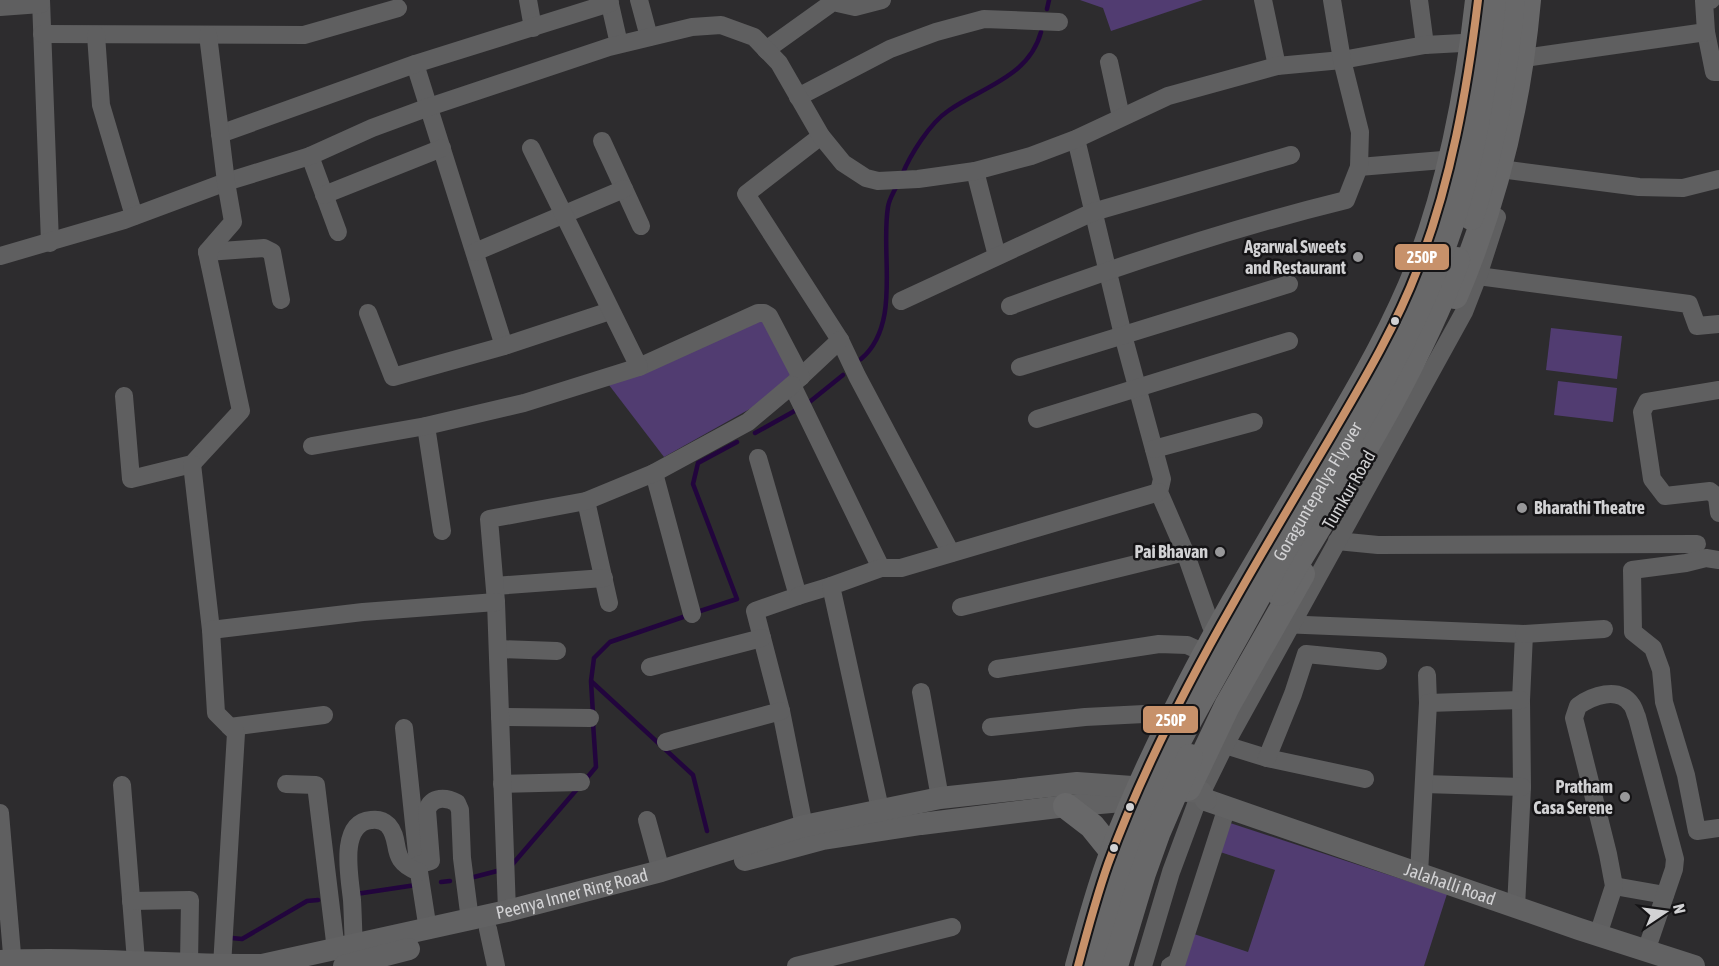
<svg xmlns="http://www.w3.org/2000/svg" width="1719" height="966" font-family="'Asap Condensed',sans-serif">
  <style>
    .green { fill: #513c71 }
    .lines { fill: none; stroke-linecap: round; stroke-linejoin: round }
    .stream { stroke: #22053d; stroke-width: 4.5 }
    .minor { stroke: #5f5f60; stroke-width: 18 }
    .major { stroke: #626263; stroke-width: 22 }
    .highway { stroke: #686869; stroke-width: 26 }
    .highway-bridge { stroke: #686869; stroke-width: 26 }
    .bus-1-casing { stroke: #151416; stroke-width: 12 }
    .bus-1 { stroke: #c7916a; stroke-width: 8 }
    .poi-dot { fill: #98989a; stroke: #151416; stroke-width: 2 }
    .bus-dot { fill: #d2d2d4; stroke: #151416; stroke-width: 2 }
    .labels { text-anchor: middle; stroke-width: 5; stroke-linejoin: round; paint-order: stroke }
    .poi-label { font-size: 18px; font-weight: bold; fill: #d2d2d4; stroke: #151416; text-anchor: end }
    .street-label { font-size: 18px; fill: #d2d2d4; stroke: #151416 }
    .line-badge { stroke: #151416; stroke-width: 2 }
    .badge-label { font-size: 16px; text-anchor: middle; font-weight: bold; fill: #fff }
  </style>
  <rect width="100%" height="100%" fill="#2d2c2e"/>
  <g class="green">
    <polygon points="1080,0 1203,0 1111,31 1103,8"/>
    <polygon points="771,311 805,378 664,457 609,385"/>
    <polygon points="1551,328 1622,336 1617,379 1546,370"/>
    <polygon points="1558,381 1617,388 1613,422 1554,415"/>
    <polygon points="1224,821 1447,894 1424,966 1185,966 1174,963 1185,931 1248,952 1275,870 1214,850"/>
  </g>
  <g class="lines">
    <g class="stream">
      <polyline points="1047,9 1049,0"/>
      <path d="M 902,175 C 910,155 930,123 948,111 C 982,87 1029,77 1041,32"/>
      <path d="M 861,359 C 902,324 880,254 888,207 C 889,199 894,192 897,185"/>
      <polyline points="807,404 843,375"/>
      <polyline points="755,433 800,408"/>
      <polyline points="697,612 737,599 693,484 698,463 737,442"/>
      <polyline points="592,682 693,775 707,831"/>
      <polyline points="593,714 591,681 594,658 610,642 689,615"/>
      <polyline points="586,779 596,767 593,723"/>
      <polyline points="511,866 578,788"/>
      <polyline points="474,877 501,870"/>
      <polyline points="441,882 450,881"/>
      <polyline points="356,894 416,885"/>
      <polyline points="232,938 242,939 307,901 318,900"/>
    </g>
    <g class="minor">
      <polyline points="41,0 50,243"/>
      <polyline points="528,0 533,28"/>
      <polyline points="609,0 619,44"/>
      <polyline points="639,0 649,37"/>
      <polyline points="1263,0 1277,66"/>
      <polyline points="1419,0 1425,45"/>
      <polyline points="0,7 41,4"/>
      <polyline points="1706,32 1714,72 1719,72"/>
      <polyline points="42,34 304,35 398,8"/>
      <polyline points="96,35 101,105 134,216"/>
      <polyline points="766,50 833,2 855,7 882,0"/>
      <polyline points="1531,57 1706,32 1704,1 1711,0"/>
      <polyline points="1109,62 1121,117"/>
      <polyline points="415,64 504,346"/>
      <polyline points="798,97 890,49 936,32 984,19 1059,22"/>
      <polyline points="220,134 415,64 610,3"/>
      <polyline points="821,136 746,194 840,340 857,376 951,553"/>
      <polyline points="1076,139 1123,335 1162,479 1159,492 1185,552 1211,626"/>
      <polyline points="602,141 641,226"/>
      <polyline points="310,156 338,232"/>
      <polyline points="1359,167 1443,160"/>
      <polyline points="1508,170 1639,187 1683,188 1719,179"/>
      <polyline points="975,171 997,256"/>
      <polyline points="324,195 442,148"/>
      <polyline points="207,252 264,248 272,252 281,300"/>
      <polyline points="475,252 624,189"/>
      <polyline points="0,256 124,220 226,182 310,156 372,128 429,107 609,47 692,27 721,25 754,37 779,63 821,136 843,163 866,178 878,181 918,179 975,171 1031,156 1076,139 1168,96 1277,66 1342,60 1425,45 1462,43"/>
      <polyline points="1478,276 1689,304 1697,326 1719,324"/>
      <polyline points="901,301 1093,212 1291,155"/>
      <path d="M 1010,306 C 1120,265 1232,228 1346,200 L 1359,167 L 1360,132 L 1342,60 L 1332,0"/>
      <polyline points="368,313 393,377 504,346 610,311"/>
      <polyline points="840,340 792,385 881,568"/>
      <polyline points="639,367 758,313 764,313 769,316 801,377"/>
      <polyline points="1020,367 1289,284"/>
      <polyline points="1719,390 1647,402 1642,412 1652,479 1665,496 1710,491 1717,497 1719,513"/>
      <polyline points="124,396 131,479 192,464 241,411 207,252 233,222 226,182 208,35"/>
      <polyline points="1037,419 1289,341"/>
      <polyline points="426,426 442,531"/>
      <polyline points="312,446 426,426 524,403 639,367 531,148"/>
      <polyline points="1154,449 1254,422"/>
      <polyline points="758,458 798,596 755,611 781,711 804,826"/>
      <polyline points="192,464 211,630"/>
      <polyline points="654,473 692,614"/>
      <polyline points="586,501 609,603"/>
      <polyline points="1337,541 1378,545 1697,544"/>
      <polyline points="1719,560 1706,558 1686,563 1632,570 1633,632 1653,648 1661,670 1664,702 1686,775 1697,831 1719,828"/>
      <polyline points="495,586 604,578"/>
      <polyline points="798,596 831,586"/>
      <polyline points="961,607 1185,552"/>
      <polyline points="1281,624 1524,634 1521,700 1522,787 1516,907"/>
      <polyline points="1524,634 1604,629"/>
      <polyline points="498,649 557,651"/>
      <polyline points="650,667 762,638"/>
      <polyline points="997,669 1159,644 1187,645 1198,650"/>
      <polyline points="1427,675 1428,703"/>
      <polyline points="921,692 940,798"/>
      <polyline points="500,717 590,718"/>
      <polyline points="230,727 324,715"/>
      <polyline points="991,727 1085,717 1164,713"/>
      <polyline points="404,728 419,872 428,930"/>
      <polyline points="666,742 781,711"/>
      <polyline points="1225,745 1267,758 1365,779"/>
      <polyline points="1267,758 1293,694 1306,654 1378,661"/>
      <polyline points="286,784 316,785 336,950"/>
      <polyline points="502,784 581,782"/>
      <polyline points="1424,784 1522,787"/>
      <polyline points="122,785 136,961"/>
      <polyline points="880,809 831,586 881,568 901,568 1159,492"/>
      <polyline points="0,813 13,966"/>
      <polyline points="647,820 661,871"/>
      <path d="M 418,865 L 431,861 L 427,810 C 432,796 446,797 457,803 L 460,810 L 462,858 L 470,920"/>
      <polyline points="1419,874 1428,703 1521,700"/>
      <polyline points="1614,886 1665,895"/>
      <polyline points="131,901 190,900 189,964"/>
      <polyline points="507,911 496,602 489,519 586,501 654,473 748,422 792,385"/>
      <polyline points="488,929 496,966"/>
      <path d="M 1598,935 L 1614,886 L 1608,854 L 1574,718 L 1578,706 C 1592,696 1618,686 1631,704 C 1634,707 1635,713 1637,717 L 1675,859 L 1674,869 L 1646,951"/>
      <path d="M 354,946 C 353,931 353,916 352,900 C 350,879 338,823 371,820 C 377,819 383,820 388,825 C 403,842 387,860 419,872"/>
      <polyline points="222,966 236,733 216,713 211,630 363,612 496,602"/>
      <polyline points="796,966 952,927"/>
      <polyline points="1143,966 1171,872 1197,802 1225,745 1464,312 1478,276 1497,217"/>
      <polyline points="1170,966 1177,962 1227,807"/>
    </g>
    <g class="major">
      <path id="s1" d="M 1206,800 L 1579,929 L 1694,966"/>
      <polyline points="745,860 823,839 921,824 1066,806 1145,799"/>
      <path id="s2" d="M 0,961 C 87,957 175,966 262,965 L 507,911 L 661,871 L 804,826 L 940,798 L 1077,783 L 1201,792 L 1206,800"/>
      <polyline points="344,966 409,949"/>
    </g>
    <g class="highway">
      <path d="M 1455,296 C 1495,202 1519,101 1528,0"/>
      <polyline points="1188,788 1227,706 1302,574"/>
      <polyline points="1066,806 1092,826 1113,852"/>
      <path d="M 1078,966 C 1089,927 1099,887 1114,849 C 1147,764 1189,682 1234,602 C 1268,544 1302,486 1336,428 C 1366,377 1396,324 1418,268 C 1451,182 1468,92 1478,0"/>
    </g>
    <g class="highway-bridge">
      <path d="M 1471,217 C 1493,145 1505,75 1512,0"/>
      <path d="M 1279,593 C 1343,485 1413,378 1457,260"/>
      <path id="s3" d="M 1095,966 C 1115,896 1138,828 1168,762 C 1186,723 1208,687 1228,650 C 1251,610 1272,569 1295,530 C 1343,447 1395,367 1431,278 C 1468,189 1484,95 1493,0"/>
      <polyline points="1115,966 1143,873 1157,834 1190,757"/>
    </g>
    <g class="bus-1-casing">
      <path id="bus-1" d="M 1078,966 C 1087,932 1096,898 1108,864 C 1141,773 1186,686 1234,602 C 1266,545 1300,489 1333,433 C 1364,380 1396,326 1418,268 C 1451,182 1467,91 1478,0"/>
    </g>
    <use href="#bus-1" class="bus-1"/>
  </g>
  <g class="poi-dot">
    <circle cx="1358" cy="257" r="6"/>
    <circle cx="1522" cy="508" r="6"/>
    <circle cx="1220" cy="552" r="6"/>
    <circle cx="1625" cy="797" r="6"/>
  </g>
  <g class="bus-dot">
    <circle cx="1395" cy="321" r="5"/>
    <circle cx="1130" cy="807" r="5"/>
    <circle cx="1114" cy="848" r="5"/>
  </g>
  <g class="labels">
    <g class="poi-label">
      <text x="1346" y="253">Agarwal Sweets<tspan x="1346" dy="21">and Restaurant</tspan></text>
      <text x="1534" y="514" text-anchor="start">Bharathi Theatre</text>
      <text x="1208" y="558">Pai Bhavan</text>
      <text x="1613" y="793">Pratham<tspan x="1613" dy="21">Casa Serene</tspan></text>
    </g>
    <g class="street-label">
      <text transform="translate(1349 490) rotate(-60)" y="6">Tumkur Road</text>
      <text dy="6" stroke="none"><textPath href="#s3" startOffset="526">Goraguntepalya Flyover</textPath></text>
      <text dy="6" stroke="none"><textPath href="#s1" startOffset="258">Jalahalli Road</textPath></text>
      <text dy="6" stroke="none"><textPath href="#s2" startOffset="580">Peenya Inner Ring Road</textPath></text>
    </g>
  </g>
  <g class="line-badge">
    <rect x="1394" y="243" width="56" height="28" rx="6" fill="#c7916a"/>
    <rect x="1142" y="705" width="57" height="29" rx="6" fill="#c7916a"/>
  </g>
  <g class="badge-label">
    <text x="1422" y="263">250P</text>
    <text x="1171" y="726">250P</text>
  </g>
  <g transform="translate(1665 912) rotate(77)" stroke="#151416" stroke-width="4.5" paint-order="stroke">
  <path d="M0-4.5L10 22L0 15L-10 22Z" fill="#d2d2d4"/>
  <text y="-9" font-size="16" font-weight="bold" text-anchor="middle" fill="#d2d2d4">N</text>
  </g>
</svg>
